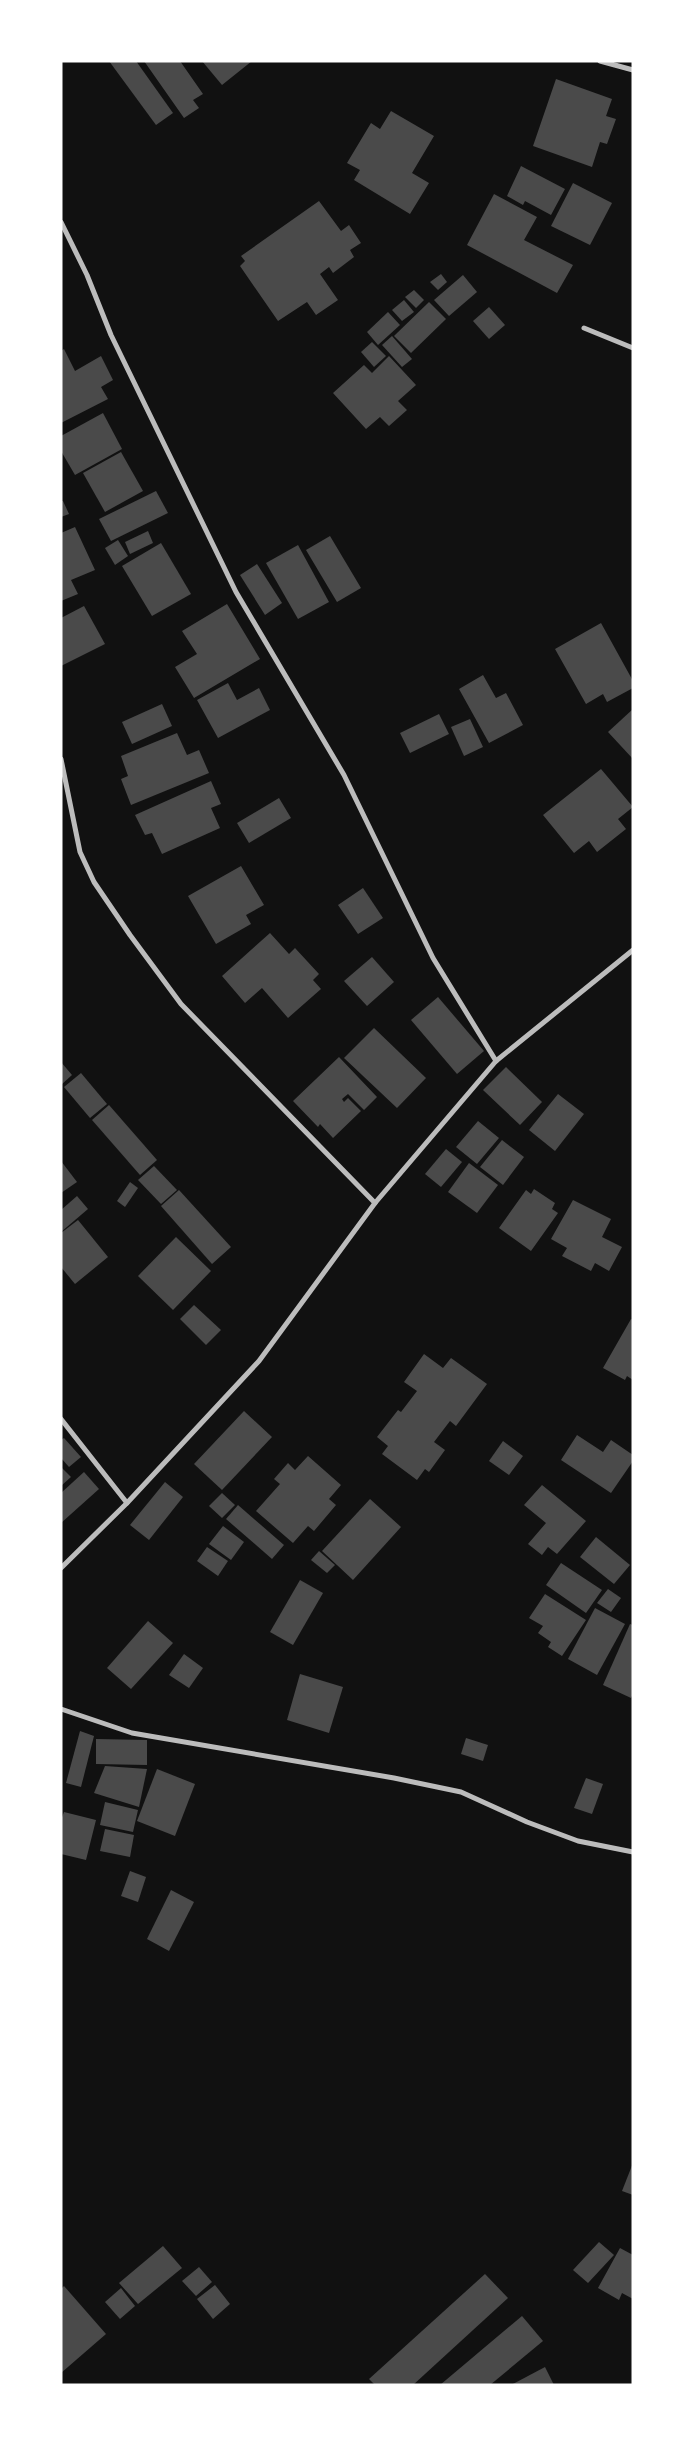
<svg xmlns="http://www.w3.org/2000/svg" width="694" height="2446" font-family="Signika,sans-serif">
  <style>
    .building { fill: #4a4a4a }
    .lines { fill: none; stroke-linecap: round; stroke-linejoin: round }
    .minor { stroke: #bcbcbc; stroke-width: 5 }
  </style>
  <rect width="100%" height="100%" fill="#111"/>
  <g class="building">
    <polygon points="109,61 136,61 173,113 156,125"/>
    <polygon points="144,61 180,61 203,94 193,100 199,108 184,118"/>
    <polygon points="202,61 252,61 222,85"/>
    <polygon points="556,79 612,99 606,116 616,119 607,144 600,142 592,167 533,146"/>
    <polygon points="391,111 434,136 412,173 429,183 410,214 354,180 360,170 347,163 371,123 380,129"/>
    <polygon points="521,166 565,189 551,215 525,201 523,205 507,196"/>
    <polygon points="573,183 612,203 590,245 551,226"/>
    <polygon points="494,194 537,217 524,240 573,265 557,293 467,245"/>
    <polygon points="319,201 341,231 349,225 361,243 350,250 354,257 333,273 329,267 320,274 338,300 316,315 307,302 278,321 240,266 245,261 241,256"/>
    <polygon points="441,274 447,282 438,290 430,282"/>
    <polygon points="463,275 477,292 449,316 434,300"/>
    <polygon points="414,290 424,300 416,308 405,297"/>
    <polygon points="404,300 414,312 402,321 392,310"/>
    <polygon points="429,302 446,319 411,353 394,336"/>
    <polygon points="489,307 505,325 489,339 473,321"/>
    <polygon points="388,312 400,325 378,345 367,332"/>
    <polygon points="392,336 412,359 402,367 382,345"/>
    <polygon points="372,342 386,356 374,367 361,352"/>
    <polygon points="64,349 75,371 101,356 113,380 101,387 108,399 61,423 61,351"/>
    <polygon points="389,356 416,385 398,401 407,410 389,426 380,417 366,429 333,393 364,365 372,373"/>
    <polygon points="103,413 122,449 75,475 61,451 61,436"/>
    <polygon points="121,452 143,491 105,512 83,473"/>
    <polygon points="156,491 168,513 111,541 99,519"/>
    <polygon points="61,501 63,501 69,514 61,517"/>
    <polygon points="75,527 95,570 71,580 78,594 61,601 61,533"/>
    <polygon points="148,531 153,543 130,554 125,542"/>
    <polygon points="330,536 361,588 337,602 306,550"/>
    <polygon points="118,540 128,556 115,565 105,548"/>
    <polygon points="161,543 191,594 152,616 122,566"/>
    <polygon points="298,545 329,602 298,619 266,563"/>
    <polygon points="257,564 282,603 265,615 240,575"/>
    <polygon points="227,604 260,659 194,698 175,667 197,654 182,631"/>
    <polygon points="84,606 105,644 61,666 61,618"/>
    <polygon points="601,623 633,681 633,688 607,702 603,694 586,704 555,649"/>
    <polygon points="483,675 496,698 506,693 523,725 489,743 459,689"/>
    <polygon points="228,683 237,700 259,688 270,710 218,738 197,700"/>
    <polygon points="162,704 172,726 132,744 122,722"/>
    <polygon points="633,709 633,759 608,732"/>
    <polygon points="439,714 449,734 410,753 400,733"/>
    <polygon points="470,719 483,747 464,756 451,727"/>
    <polygon points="177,733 187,755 199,750 209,773 131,805 121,779 128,776 121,756"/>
    <polygon points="601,769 633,807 618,819 626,829 597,852 589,841 574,853 543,815"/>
    <polygon points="211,781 221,804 211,808 220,828 162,854 152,833 145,835 135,815"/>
    <polygon points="279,798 291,818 249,843 237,823"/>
    <polygon points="241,866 264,905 246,915 251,924 216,944 188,896"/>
    <polygon points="363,888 383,918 358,934 338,905"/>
    <polygon points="270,933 289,954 295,948 319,974 313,980 321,989 288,1018 262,988 245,1003 222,976"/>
    <polygon points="372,957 394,982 367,1006 344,981"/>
    <polygon points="438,997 484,1051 457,1074 411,1020"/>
    <polygon points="374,1028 426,1078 397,1108 344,1058"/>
    <polygon points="339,1057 377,1097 364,1110 348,1094 342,1099 344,1102 348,1098 361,1111 333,1138 320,1124 318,1127 293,1101"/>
    <polygon points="61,1062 72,1075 61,1085"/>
    <polygon points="506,1067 542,1102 520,1125 483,1090"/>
    <polygon points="81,1073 107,1104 90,1118 64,1087"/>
    <polygon points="558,1094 584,1114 555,1151 529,1130"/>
    <polygon points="109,1105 157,1160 140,1175 92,1120"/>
    <polygon points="478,1121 499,1138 477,1164 456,1147"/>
    <polygon points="502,1140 524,1157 503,1185 480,1167"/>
    <polygon points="446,1149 462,1162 441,1187 425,1174"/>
    <polygon points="61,1161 77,1182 61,1193"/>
    <polygon points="469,1163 498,1185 477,1213 448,1192"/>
    <polygon points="154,1166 177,1190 161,1204 138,1180"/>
    <polygon points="130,1182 138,1188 125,1207 117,1201"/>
    <polygon points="534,1189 555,1203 552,1209 558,1213 531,1251 499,1228 526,1190 531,1194"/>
    <polygon points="179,1190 231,1247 212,1264 161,1206"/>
    <polygon points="77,1196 88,1209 61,1232 61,1210"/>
    <polygon points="573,1200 611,1219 602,1237 622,1247 609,1271 595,1263 591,1271 562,1256 567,1248 551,1239"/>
    <polygon points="78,1220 108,1257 75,1284 61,1267 61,1233"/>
    <polygon points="176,1237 211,1271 173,1310 138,1276"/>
    <polygon points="194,1305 221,1330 206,1345 180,1319"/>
    <polygon points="631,1319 633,1320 633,1380 627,1376 625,1380 603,1368"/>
    <polygon points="424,1354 443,1368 451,1358 487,1384 456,1426 450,1421 434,1442 445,1450 429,1472 425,1469 417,1480 382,1454 388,1446 377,1437 398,1410 401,1412 417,1391 404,1382"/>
    <polygon points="244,1411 272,1437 222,1490 194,1464"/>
    <polygon points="577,1435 603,1452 611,1440 633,1455 633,1461 611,1493 561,1460"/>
    <polygon points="64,1438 81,1457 69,1467 61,1458 61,1440"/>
    <polygon points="503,1441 523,1456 509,1475 489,1461"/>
    <polygon points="308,1456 341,1485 329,1499 336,1505 314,1531 308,1526 293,1543 256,1511 280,1484 274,1479 288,1463 295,1470"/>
    <polygon points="61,1467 71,1477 61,1486"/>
    <polygon points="84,1472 99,1489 61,1523 61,1493"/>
    <polygon points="165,1482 183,1497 149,1540 130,1525"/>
    <polygon points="542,1485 586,1521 557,1554 548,1547 542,1555 528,1544 546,1523 524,1505"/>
    <polygon points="222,1493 235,1505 222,1518 209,1506"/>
    <polygon points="370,1499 401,1527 353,1580 322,1551"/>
    <polygon points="238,1505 284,1545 272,1559 226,1519"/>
    <polygon points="223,1526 244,1542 231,1560 209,1544"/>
    <polygon points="596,1537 630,1565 614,1584 580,1557"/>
    <polygon points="207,1547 228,1561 218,1576 197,1561"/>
    <polygon points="319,1551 335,1565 327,1573 311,1560"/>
    <polygon points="561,1563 602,1590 586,1613 546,1585"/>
    <polygon points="300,1580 323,1593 293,1645 270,1632"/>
    <polygon points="608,1589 621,1598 611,1612 597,1603"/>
    <polygon points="545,1594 586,1620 562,1656 548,1647 551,1642 538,1633 543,1626 529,1618"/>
    <polygon points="595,1608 625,1624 597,1675 568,1659"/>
    <polygon points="148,1621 173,1643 131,1689 107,1668"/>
    <polygon points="630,1624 633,1625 633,1694 631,1698 603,1685"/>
    <polygon points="184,1654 203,1668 189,1688 169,1675"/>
    <polygon points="300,1674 343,1687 329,1733 287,1720"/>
    <polygon points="80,1731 94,1736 81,1787 66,1783"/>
    <polygon points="466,1738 488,1745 483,1761 461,1754"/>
    <polygon points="96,1739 147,1740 147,1765 96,1764"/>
    <polygon points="105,1766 147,1769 139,1807 94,1793"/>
    <polygon points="157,1769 195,1784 175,1836 137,1821"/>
    <polygon points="586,1778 603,1784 592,1814 574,1808"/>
    <polygon points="105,1802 138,1810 133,1832 100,1825"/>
    <polygon points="64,1812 96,1820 86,1860 61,1854 61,1820"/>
    <polygon points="105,1829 134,1835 130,1857 100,1851"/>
    <polygon points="130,1871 146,1877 138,1902 121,1896"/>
    <polygon points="171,1890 194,1902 169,1951 147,1939"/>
    <polygon points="633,2163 633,2195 622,2191"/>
    <polygon points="599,2242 614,2255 588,2283 573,2270"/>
    <polygon points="163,2246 182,2268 138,2304 119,2283"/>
    <polygon points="620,2248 633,2255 633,2299 622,2293 619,2300 598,2288"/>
    <polygon points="199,2267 212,2282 196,2296 182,2281"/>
    <polygon points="485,2274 508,2298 413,2385 375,2385 369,2379"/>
    <polygon points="215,2285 230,2304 213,2319 197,2299"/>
    <polygon points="64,2286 106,2334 61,2373 61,2289"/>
    <polygon points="121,2288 135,2306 120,2319 105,2302"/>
    <polygon points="522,2316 543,2341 490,2385 440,2385"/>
    <polygon points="545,2367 554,2385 511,2385"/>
  </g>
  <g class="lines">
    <g class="minor">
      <polyline points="600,61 633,70"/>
      <polyline points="61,222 87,275 111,335 236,592 344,775 433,958 496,1061"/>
      <polyline points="584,328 633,348"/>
      <polyline points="61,759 80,852 94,882 130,935 181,1004 375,1203"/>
      <polyline points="61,1419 127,1503"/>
      <polyline points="61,1568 127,1503 259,1361 375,1203 496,1061 633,950"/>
      <polyline points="61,1709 132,1733 394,1778 461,1792 527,1822 578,1841 633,1852"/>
    </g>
  </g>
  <rect width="694" height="2446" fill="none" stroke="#ffffff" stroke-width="125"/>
</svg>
